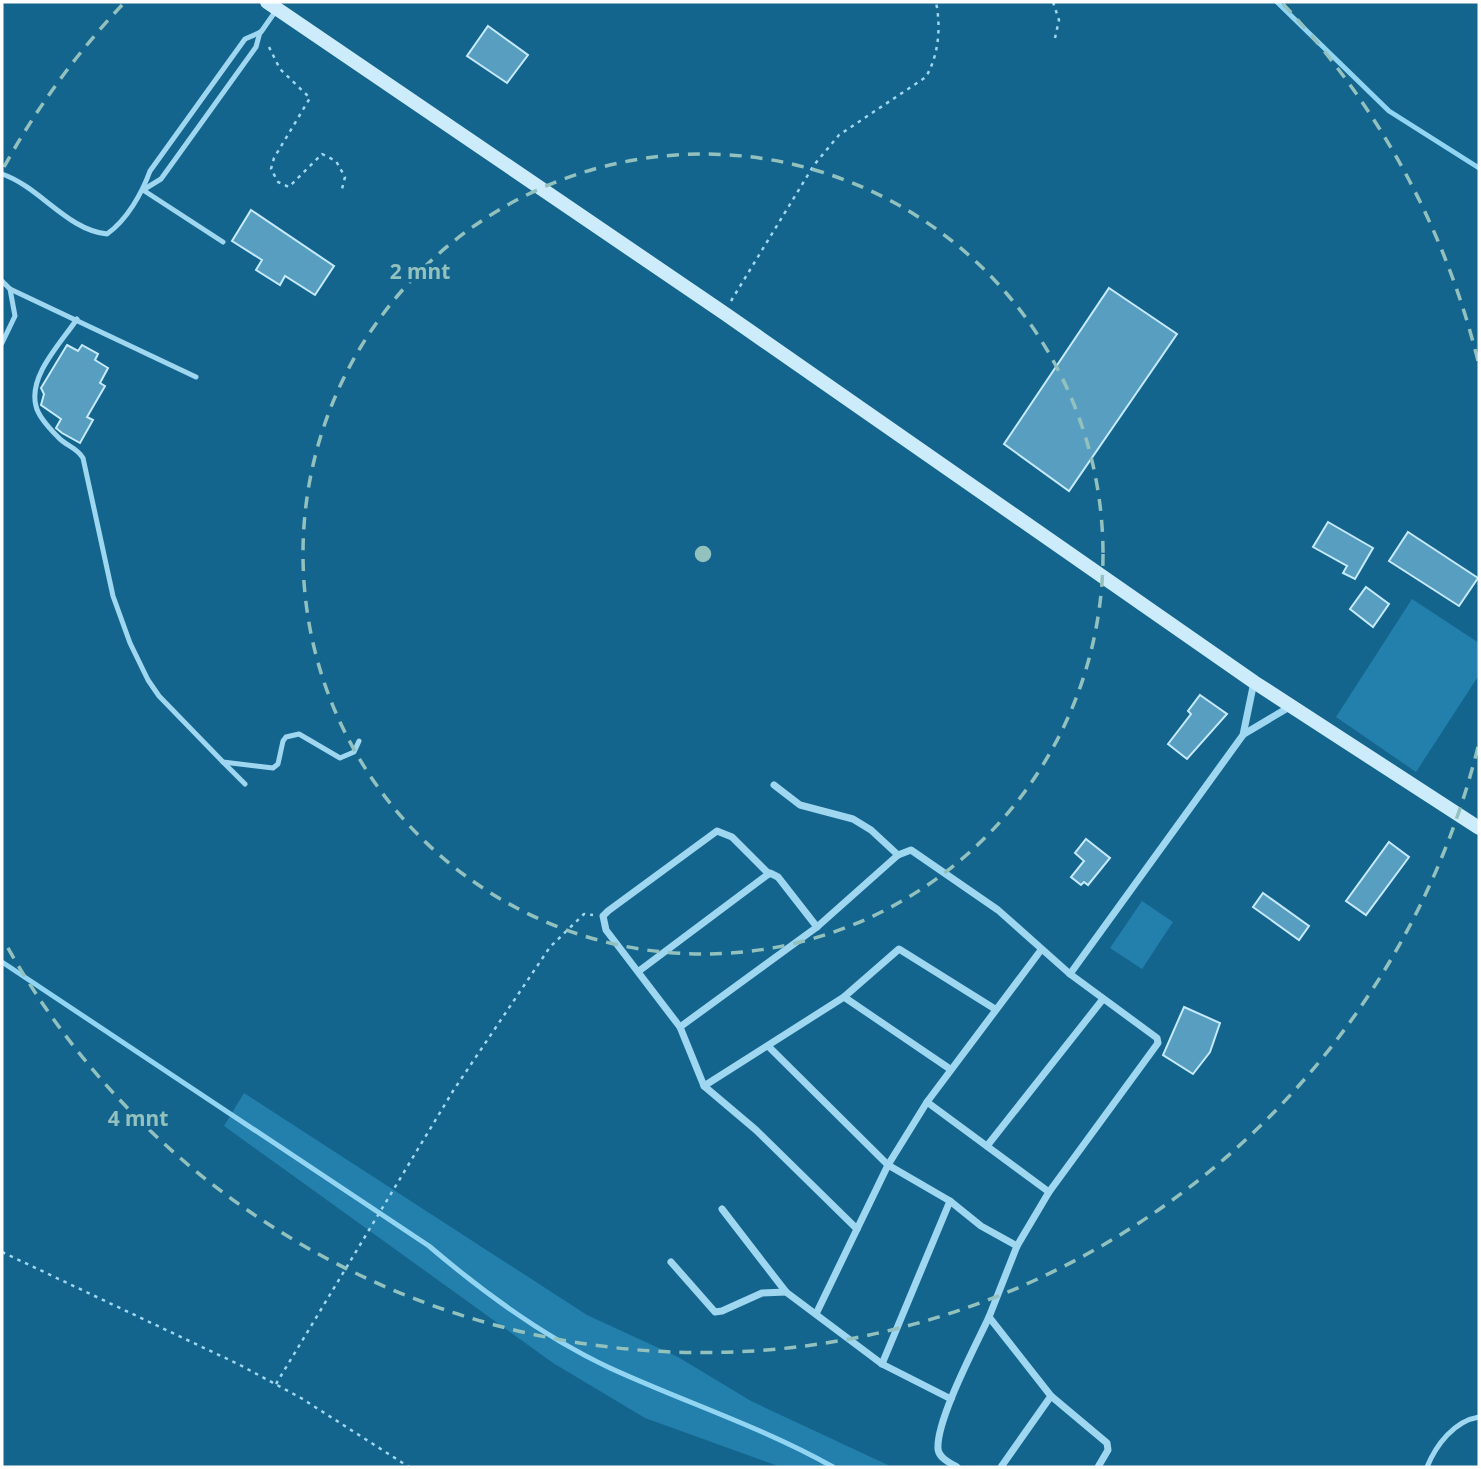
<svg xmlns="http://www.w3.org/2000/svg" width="1481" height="1469" font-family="'Noto Sans',sans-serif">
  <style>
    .green { fill: #237fab }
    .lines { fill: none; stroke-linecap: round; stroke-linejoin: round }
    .stream { stroke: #91d5f3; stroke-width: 5 }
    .building { fill: #579ec1; stroke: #c6eafc; stroke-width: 2 }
    .path { stroke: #9fd6f0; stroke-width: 2.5; stroke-dasharray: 3.5 5; stroke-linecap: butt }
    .lane { stroke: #9fd6f0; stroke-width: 5 }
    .street { stroke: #9fd6f0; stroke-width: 7 }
    .secondary { stroke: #cdecfb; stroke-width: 14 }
    .ring { fill: none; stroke: #93c1be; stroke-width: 3.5; stroke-dasharray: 12 9 }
    .centre { fill: #93c1be; stroke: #14658e; stroke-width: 3.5 }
    .ring-label { font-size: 21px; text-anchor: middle; font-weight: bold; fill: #93c1be; stroke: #14658e; stroke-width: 7; stroke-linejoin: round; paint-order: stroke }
  </style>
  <rect width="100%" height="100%" fill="#14658e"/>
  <g class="green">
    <polygon points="1412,599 1479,643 1479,675 1416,772 1336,717"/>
    <polygon points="1142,901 1173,922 1142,969 1110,948"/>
    <polygon points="244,1093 587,1315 678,1357 751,1401 892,1467 781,1467 645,1418 553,1363 224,1126"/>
  </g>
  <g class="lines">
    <g class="stream">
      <polyline points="1277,2 1389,111 1479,168"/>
      <path d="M 2,962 L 429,1246 C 484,1293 544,1337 610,1368 C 684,1402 762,1427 833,1467"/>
    </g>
  </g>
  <g class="building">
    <polygon points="488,26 528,55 507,83 467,56"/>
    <polygon points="251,210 334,266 315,295 285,276 280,285 256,270 262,260 232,241"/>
    <polygon points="1109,288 1177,334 1069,491 1004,444"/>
    <polygon points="67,345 78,351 82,345 98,354 95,360 108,368 100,383 105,386 87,417 93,420 80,443 62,433 56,428 61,419 41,405 44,394 41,388"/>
    <polygon points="1328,522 1373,548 1355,579 1343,573 1347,566 1313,547"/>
    <polygon points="1408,532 1478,578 1459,606 1389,561"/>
    <polygon points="1366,587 1389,604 1373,627 1350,609"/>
    <polygon points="1200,695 1227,714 1187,759 1168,744 1191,714 1188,711"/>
    <polygon points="1086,839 1110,858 1088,885 1084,882 1081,885 1071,877 1084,861 1075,853"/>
    <polygon points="1389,842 1409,857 1366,915 1346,901"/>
    <polygon points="1263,893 1309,926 1299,940 1253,907"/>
    <polygon points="1184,1007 1220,1023 1210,1052 1193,1074 1163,1055"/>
  </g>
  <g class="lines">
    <g class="path">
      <polyline points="1053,2 1059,20 1055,38"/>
      <polyline points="269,47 280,69 310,98 274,158 271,169 278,182 289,187 322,154 336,161 345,177 342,189"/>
      <path d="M 731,301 L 814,165 L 839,135 L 926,77 C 939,54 941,27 936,2"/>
      <polyline points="2,1252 240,1365 301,1398 409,1467"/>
      <polyline points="276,1384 453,1091 550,947 584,914 593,915"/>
    </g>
    <g class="lane">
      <path d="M 2,174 C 40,187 67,230 107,234 C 127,220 142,193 150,171 L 245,39 L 261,32 L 277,9"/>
      <polyline points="223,242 143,190 161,179 256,47 260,32"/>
      <polyline points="2,281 10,289 196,377"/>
      <path d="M 77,319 C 61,343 28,376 36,406 C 38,416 51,430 58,437 C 66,446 76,447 83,458 L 113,596 L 130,643 L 148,680 L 159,696 L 223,762 L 273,768 L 278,764 L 283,741 L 286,737 L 299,734 L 340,758 L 354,752 L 359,741"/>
      <polyline points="2,343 15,316 10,289"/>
      <polyline points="223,762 245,784"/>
      <path d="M 1427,1467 C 1436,1445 1454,1421 1479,1417"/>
    </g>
    <g class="street">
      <polyline points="1244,734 1291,706"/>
      <polyline points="774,785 800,805 853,819 871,830 898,855"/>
      <polyline points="769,874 732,837 717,831 608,911 603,916 606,930 680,1027 704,1086 756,1130 857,1229"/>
      <polyline points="639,971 770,873 778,877 817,927"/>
      <polyline points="1070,974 1243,735 1254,682"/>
      <polyline points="844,997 950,1069"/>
      <polyline points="680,1027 817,927 898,855 911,850 998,910 1070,974 1157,1038 1158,1043 1049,1192 1017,1246 989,1317 1051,1396 1107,1443 1108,1450 1098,1467"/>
      <polyline points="768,1046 888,1165 950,1201 981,1226 1017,1246"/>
      <polyline points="704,1086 844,997 899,949 995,1009"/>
      <polyline points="927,1102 1049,1192"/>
      <polyline points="987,1146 1103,999"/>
      <polyline points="722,1209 786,1292 882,1364 951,1399"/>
      <polyline points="671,1262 715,1312 722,1311 762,1293 786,1292"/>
      <polyline points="816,1314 888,1165 927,1102 1041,950"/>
      <polyline points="882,1364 950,1201"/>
      <path d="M 957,1467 C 950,1463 939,1458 938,1449 C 936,1420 976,1345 989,1317"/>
      <polyline points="1001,1467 1051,1396"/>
    </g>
    <polyline class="secondary" points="267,2 724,313 1254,682 1479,828"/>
  </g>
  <g class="ring">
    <circle cx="703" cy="554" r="400"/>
    <path d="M1478 747A799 799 0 0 1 4 941M4 167A799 799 0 0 1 123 4M1283 4A799 799 0 0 1 1478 361"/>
  </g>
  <circle cx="703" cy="554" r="10" class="centre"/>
  <g class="ring-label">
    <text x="420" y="279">2 mnt</text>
    <text x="138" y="1126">4 mnt</text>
  </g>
  <rect width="1481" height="1469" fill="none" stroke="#ffffff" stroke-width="7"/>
</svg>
